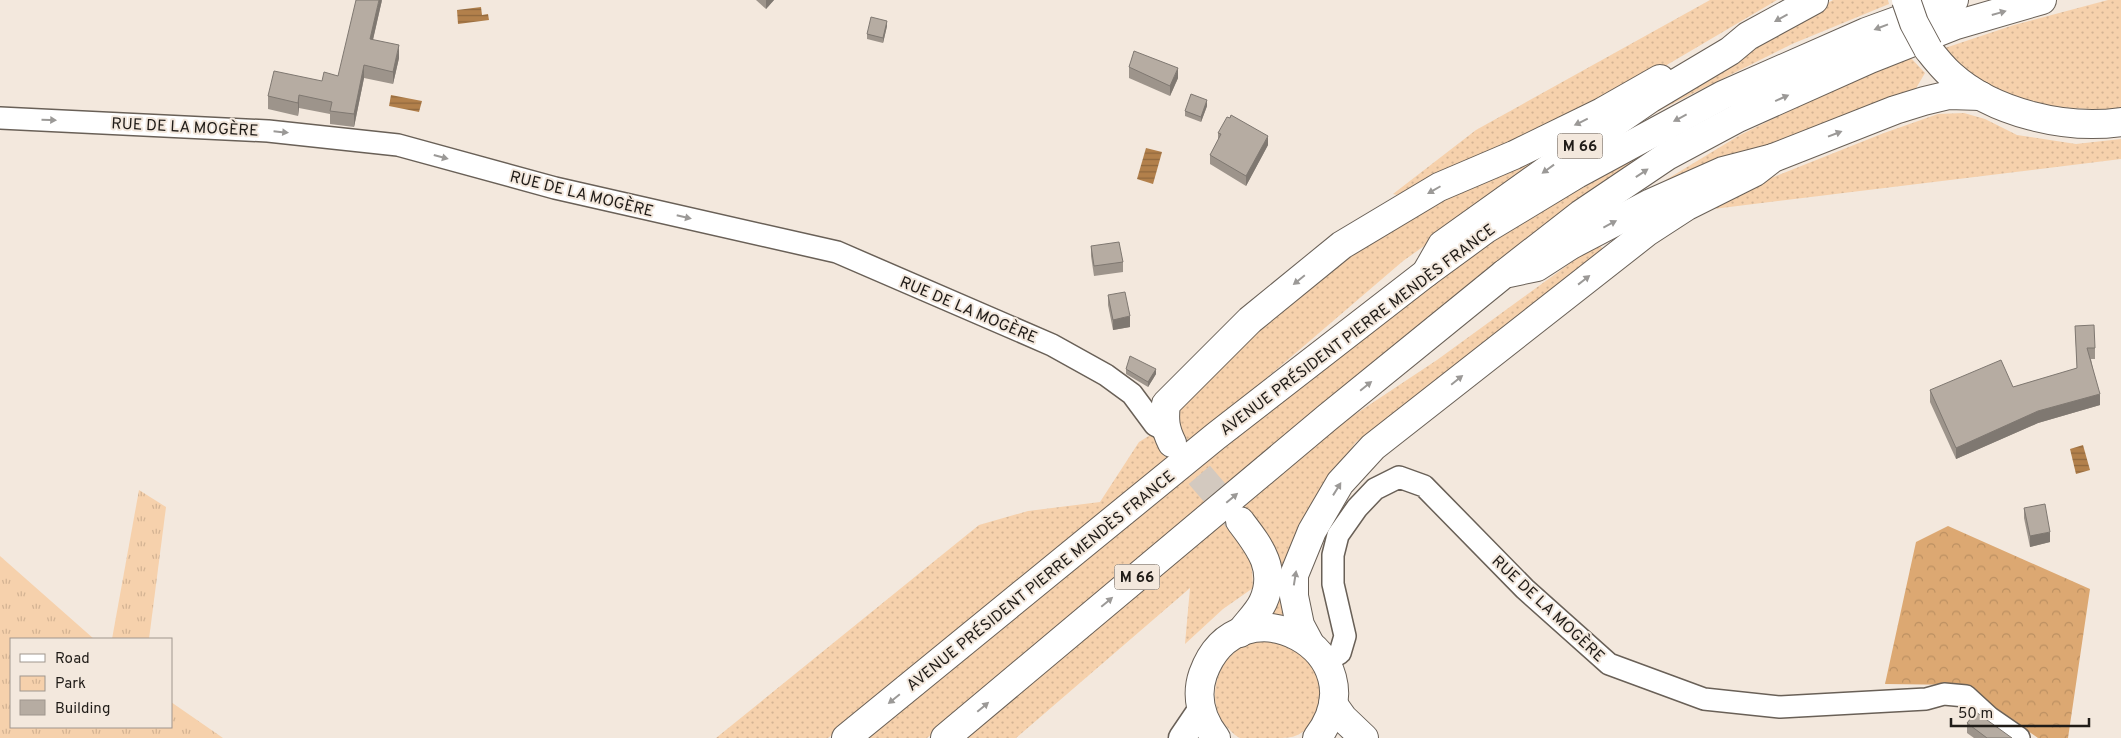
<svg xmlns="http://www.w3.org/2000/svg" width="2121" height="738" font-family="Overpass,sans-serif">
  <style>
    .grass { fill: url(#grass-dots) }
    .forest { fill: url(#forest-crowns) }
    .park { fill: url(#park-tufts) }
    .water { fill: url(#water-rules) }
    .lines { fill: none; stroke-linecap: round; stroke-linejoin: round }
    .secondary-tunnel { stroke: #d3c9bf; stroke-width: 28; stroke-dasharray: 28 14; stroke-linecap: butt }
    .minor-casing { stroke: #696057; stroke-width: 24 }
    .tertiary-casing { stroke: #696057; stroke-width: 29 }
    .secondary-casing { stroke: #696057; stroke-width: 30 }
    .primary-casing { stroke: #696057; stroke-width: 30 }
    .trunk-casing { stroke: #696057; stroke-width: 30 }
    .minor { stroke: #fff; stroke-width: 21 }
    .tertiary { stroke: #fff; stroke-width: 26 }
    .secondary { stroke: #fff; stroke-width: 28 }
    .primary { stroke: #fff; stroke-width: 28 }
    .trunk { stroke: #fff; stroke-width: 28 }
    .secondary-bridge-casing { stroke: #696057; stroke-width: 30; stroke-linecap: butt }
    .secondary-bridge { stroke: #fff; stroke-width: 28 }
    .wall { fill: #9d948b }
    .shaded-wall { fill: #7f7871 }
    .building { fill: #b6aca2; stroke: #7f7871 }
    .oneway { fill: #9b9997 }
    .labels { text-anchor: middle; stroke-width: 4; stroke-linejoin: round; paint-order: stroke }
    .shield { fill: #f3e8dd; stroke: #5f5953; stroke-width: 1 }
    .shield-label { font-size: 15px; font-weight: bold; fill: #201c18 }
    .street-label { font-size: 16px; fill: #201c18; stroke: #f3e8dd }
  </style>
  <defs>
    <pattern id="grass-dots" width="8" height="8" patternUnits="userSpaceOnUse" patternTransform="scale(1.25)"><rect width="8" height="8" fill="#f6d1ac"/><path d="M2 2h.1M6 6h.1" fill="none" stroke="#d3b393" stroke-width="1.8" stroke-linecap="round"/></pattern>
    <pattern id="forest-crowns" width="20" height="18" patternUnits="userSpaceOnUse" patternTransform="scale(1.25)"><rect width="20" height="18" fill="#dca872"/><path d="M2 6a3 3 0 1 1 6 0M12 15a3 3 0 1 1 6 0" fill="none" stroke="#bc9062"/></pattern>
    <pattern id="park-tufts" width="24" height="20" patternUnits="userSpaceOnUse" patternTransform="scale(1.25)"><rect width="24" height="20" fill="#f6d1ac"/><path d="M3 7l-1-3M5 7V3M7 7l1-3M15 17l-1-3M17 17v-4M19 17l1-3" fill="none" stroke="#d3b393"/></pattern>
    <pattern id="water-rules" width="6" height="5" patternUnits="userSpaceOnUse" patternTransform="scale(1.25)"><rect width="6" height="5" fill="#b2804b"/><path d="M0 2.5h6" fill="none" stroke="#90683d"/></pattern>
  </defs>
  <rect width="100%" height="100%" fill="#f3e8dd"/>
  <g class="grass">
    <polygon points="1710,0 1777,0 1660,69 1518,143 1445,172 1397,195 1393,194 1476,130"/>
    <polygon points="1833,0 1888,0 1889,4 1792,44 1666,107 1622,132 1672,94"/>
    <path d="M 2108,0 L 2121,0 L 2121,109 C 2051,111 1993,103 1945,48 L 2014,25 Z"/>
    <polygon points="1910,57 1925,73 1915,90 1641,195 1740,135 1820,96"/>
    <polygon points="1964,113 1985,119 2017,135 2076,144 2121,139 2121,159 1705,210 1771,178 1884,133 1938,114"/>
    <polygon points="1581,135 1403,261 1236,404 828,738 716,738 979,525 1028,511 1100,502 1139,442 1152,434 1175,404 1219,363 1363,240 1443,194"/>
    <path d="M 1664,142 L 1476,278 L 927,738 L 860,738 L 1186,476 L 1457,266 C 1523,220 1594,181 1664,142 Z"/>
    <path d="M 1598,243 L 1605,252 L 1356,442 L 1316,497 L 1286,616 L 1267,613 L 1244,518 L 1229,530 C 1251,551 1252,558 1253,588 L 1223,609 L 1185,644 L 1190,588 L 1016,738 L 960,738 L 1342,423 L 1437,360 Z"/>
    <path d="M 1261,641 C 1269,642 1280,641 1287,644 C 1320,657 1330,700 1308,727 C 1298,738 1289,738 1275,738 C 1265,738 1250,738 1240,738 C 1235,736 1230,730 1226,726 C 1207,704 1214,668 1236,651 C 1243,645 1252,643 1261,641 Z"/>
  </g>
  <polygon class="forest" points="1948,526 2090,589 2068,738 2038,738 1964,685 1885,684 1916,542"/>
  <g class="park">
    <polygon points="139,490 166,507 149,639 112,639"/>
    <polygon points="0,556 94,639 11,639 11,727 171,727 171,702 223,738 0,738"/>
  </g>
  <g class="water">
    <polygon points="481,7 482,15 488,14 489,20 458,24 457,10"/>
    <polygon points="391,95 422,101 419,112 389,106"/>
    <polygon points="1146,148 1162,152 1153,184 1137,179"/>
    <polygon points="2083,445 2090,470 2076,474 2070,449"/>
  </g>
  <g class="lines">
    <polyline class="secondary-tunnel" points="1172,443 1239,521"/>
    <g class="minor-casing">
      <g id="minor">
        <polyline points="0,118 268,131 398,145 555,188 837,252 1052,345 1106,375 1132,394 1155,425 1165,430"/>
        <polyline points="1325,662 1340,653 1345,636 1333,584 1333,555 1338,535 1357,508 1375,489 1399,477 1424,486 1525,589 1609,664 1704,699 1780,707 1926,699 1944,694 1966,696 1990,718 2019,738"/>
      </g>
    </g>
    <g class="tertiary-casing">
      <polyline id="tertiary" points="1182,738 1201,710"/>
    </g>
    <g class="secondary-casing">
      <g id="secondary">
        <path d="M 1928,49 C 1935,58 1942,67 1951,75 C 1993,113 2066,130 2121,122"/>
        <path d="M 1172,443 C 1165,429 1164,420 1166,404 L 1250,320 L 1342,245 L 1439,187 L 1514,155 L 1602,112 L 1660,79"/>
        <path d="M 1240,521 C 1259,546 1278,569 1263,602 C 1258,613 1247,623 1240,633"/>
        <polyline points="1309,642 1300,625 1294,596 1294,575 1312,531 1340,483 1373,447 1647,232 1687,206 1755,172 1773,158 1895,110 1924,101 1949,95 1981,96"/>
        <polyline points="1333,704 1343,718 1364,738"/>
        <path d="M 1216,738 C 1202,720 1195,697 1203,674 C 1239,575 1383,652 1317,738"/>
      </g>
    </g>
    <g class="primary-casing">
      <g id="primary">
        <polyline points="846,738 1216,436 1426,273 1442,245 1568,155 1651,98 1730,51 1748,36 1814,0"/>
        <polyline points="945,738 1328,417 1504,274 1537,267 1571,245 1651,203 1723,171 1773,158"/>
      </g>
    </g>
    <g class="trunk-casing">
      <g id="trunk">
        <polyline points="1426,273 1486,229 1577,174 1723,95 1866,32 1954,0"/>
        <polyline points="1504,274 1581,214 1667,156 1738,118 1870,59 1956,25 2042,0"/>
      </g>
    </g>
    <use href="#minor" class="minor"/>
    <use href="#tertiary" class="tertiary"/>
    <use href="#secondary" class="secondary"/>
    <use href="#primary" class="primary"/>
    <use href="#trunk" class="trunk"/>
    <g class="secondary-bridge-casing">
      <polyline id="secondary-bridge" points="1906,0 1914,23 1928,49"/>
    </g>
    <use href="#secondary-bridge" class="secondary-bridge"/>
  </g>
  <g class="wall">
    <polygon points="382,0 373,40 399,58 393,84 364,78 354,127 330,124 330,114 299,108 298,116 268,109 268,96 322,81 338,76"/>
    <polygon points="756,0 774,0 766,9"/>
    <polygon points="887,26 883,43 867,39 867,34"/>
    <polygon points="1129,67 1178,78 1170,96 1129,78"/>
    <polygon points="1207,106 1201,122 1185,116 1185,111"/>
    <polygon points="1218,133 1268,145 1246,186 1210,164 1210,155 1218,140"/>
    <polygon points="1091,246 1123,262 1123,272 1094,276 1091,256"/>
    <polygon points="1108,295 1130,327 1113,330 1108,305"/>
    <polygon points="2075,326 2095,348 2095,359 2091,359 2100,405 2038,423 1956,459 1930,402 1930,390 2013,387 2077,369"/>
    <polygon points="1126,369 1156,374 1148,387 1126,374"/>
    <polygon points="2024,508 2050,542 2030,547 2024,518"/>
    <polygon points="1967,723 2012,738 1974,738 1967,733"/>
  </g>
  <g class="shaded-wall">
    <polygon points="379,0 382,0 370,52 370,39"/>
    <polygon points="766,0 774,0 766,9"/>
    <polygon points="887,21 887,26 883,43 883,38"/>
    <polygon points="399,45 399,58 393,84 393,72"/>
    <polygon points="364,65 364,78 354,127 354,114"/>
    <polygon points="1178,68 1178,78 1170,96 1170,86"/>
    <polygon points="299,95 299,108 298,116 298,103"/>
    <polygon points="1207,100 1207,106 1201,122 1201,117"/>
    <polygon points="1268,136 1268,145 1246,186 1246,176"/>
    <polygon points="1130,316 1130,327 1113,330 1113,320"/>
    <polygon points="1156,369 1156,374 1148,387 1148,382"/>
    <polygon points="2100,394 2100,405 2038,423 1956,459 1956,448 2038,411"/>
    <polygon points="2050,532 2050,542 2030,547 2030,536"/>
  </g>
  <g class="building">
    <polygon points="356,0 379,0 370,39 399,45 393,72 364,65 354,114 330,111 332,102 299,95 298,103 268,96 274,71 322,81 324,72 338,76"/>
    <polygon points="871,17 887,21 883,38 867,34"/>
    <polygon points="1134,51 1178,68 1170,86 1129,67"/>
    <polygon points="1191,94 1207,100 1201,117 1185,111"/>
    <polygon points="1231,115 1268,136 1246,176 1210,155 1221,134 1218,133 1227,117 1230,118"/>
    <polygon points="1119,242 1123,262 1094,266 1091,246"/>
    <polygon points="1125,292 1130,316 1113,320 1108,295"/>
    <polygon points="2094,325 2095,348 2087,348 2100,394 2038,411 1956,448 1930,390 2001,360 2013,387 2077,368 2075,326"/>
    <polygon points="1130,356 1156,369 1148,382 1126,369"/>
    <polygon points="2045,504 2050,532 2030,536 2024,508"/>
    <polygon points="1976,712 2012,738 1987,738 1967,723"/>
  </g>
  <defs><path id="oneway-solid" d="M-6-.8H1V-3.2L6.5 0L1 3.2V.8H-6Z" transform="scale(1.25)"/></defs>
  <g class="oneway">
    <use href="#oneway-solid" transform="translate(1999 13) rotate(-16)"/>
    <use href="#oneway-solid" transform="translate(1781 18) rotate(151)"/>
    <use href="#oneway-solid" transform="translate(1881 27) rotate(159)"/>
    <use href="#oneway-solid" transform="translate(1782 98) rotate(-24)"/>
    <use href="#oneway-solid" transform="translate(1680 118) rotate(152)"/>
    <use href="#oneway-solid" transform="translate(49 120) rotate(2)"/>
    <use href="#oneway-solid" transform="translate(1581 122) rotate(154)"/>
    <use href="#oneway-solid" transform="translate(281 132) rotate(6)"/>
    <use href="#oneway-solid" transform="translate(1835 134) rotate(-21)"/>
    <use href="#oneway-solid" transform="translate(441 157) rotate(15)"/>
    <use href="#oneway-solid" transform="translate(1548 169) rotate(144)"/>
    <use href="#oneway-solid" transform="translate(1642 173) rotate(-34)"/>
    <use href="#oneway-solid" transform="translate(1434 190) rotate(150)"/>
    <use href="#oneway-solid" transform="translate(684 217) rotate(13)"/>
    <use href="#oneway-solid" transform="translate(1610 224) rotate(-28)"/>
    <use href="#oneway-solid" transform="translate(1299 280) rotate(141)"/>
    <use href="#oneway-solid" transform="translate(1584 280) rotate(-38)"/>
    <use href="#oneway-solid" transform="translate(1457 380) rotate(-39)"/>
    <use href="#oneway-solid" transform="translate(1366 386) rotate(-39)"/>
    <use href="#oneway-solid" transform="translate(1337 489) rotate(-58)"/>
    <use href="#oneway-solid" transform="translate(1232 498) rotate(-40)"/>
    <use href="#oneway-solid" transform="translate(1295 578) rotate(-81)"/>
    <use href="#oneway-solid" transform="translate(1107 602) rotate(-40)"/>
    <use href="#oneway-solid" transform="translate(894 699) rotate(141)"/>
    <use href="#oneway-solid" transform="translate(983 707) rotate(-40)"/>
  </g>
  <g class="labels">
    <g class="shield">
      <rect x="1557.5" y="133.5" width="45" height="25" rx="4"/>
      <rect x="1114.5" y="564.5" width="45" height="25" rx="4"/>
    </g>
    <g class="shield-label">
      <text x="1580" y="151">M 66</text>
      <text x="1137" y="582">M 66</text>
    </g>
    <g class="street-label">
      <text transform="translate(185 126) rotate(3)" y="6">RUE DE LA MOGÈRE</text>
      <text transform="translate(582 193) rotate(14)" y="6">RUE DE LA MOGÈRE</text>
      <text transform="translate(969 309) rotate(23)" y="6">RUE DE LA MOGÈRE</text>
      <text transform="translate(1357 329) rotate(-37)" y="6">AVENUE PRÉSIDENT PIERRE MENDÈS FRANCE</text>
      <text transform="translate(1040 580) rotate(-39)" y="6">AVENUE PRÉSIDENT PIERRE MENDÈS FRANCE</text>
      <text transform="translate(1549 608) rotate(43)" y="6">RUE DE LA MOGÈRE</text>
    </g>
  </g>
  <rect x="10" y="638" width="162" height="90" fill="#f3e8dd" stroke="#9f968e"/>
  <rect x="20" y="654" width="25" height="8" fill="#ffffff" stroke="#9f968e"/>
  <text x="55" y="663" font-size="15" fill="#201c18">Road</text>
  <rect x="20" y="676" width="25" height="15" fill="url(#park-tufts)" stroke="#9f968e"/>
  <text x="55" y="688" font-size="15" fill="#201c18">Park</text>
  <rect x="20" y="700" width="25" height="15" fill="#b6aca2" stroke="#9f968e"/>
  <text x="55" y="713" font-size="15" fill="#201c18">Building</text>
  <path d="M1951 718v8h138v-8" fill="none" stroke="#201c18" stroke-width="2.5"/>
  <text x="1958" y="718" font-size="15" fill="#201c18" stroke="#f3e8dd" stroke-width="4" paint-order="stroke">50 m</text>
</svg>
